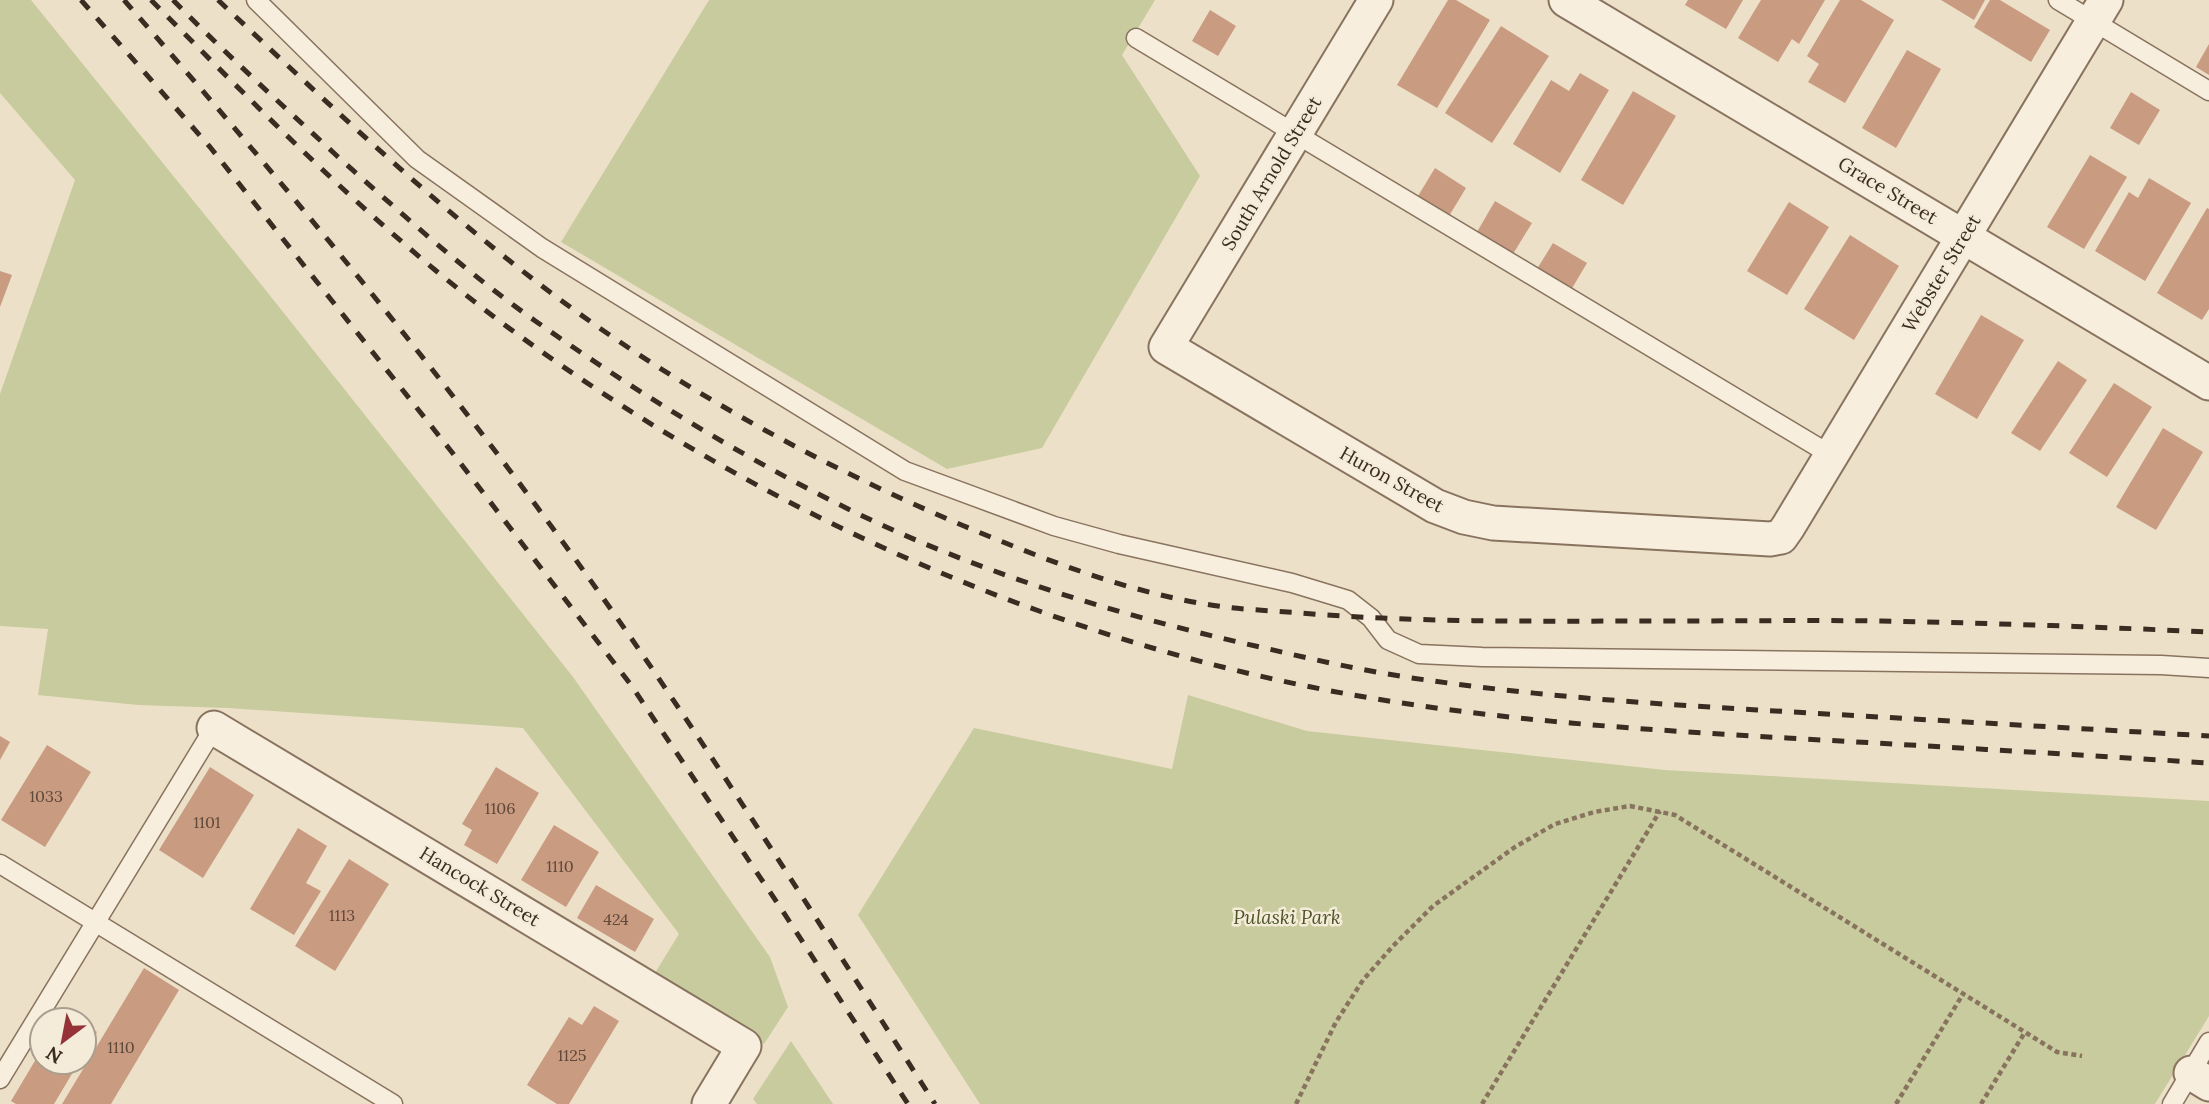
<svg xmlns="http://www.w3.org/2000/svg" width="2209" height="1104" font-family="Lora,serif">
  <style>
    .green { fill: #c8cb9d }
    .building { fill: #c99b81 }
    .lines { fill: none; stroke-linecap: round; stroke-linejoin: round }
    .service-casing { stroke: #88735f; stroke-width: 21 }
    .minor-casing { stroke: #88735f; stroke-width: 37 }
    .path { stroke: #88735f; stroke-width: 4.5; stroke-dasharray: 5 3.5; stroke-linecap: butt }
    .service { stroke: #f8eedd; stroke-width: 18 }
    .minor { stroke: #f8eedd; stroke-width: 33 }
    .rail { stroke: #3a2c21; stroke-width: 5; stroke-dasharray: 12 12; stroke-linecap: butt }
    .labels { text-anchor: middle; stroke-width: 5; stroke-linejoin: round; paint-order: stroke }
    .number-label { font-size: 16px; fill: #5e4839 }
    .street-label { font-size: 19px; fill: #3a2c21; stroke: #f4ebd9 }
    .park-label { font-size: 19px; font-style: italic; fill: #4c5529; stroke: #f4ebd9 }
  </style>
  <rect width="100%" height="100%" fill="#ede0c9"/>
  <g class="green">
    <polygon points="0,0 31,0 264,288 573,677 770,957 788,1007 764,1044 655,973 679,934 523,728 228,708 138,705 38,695 48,629 0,626 0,394 75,180 0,93"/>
    <polygon points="709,0 1155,0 1122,55 1200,176 1042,448 947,469 561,242"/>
    <polygon points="1188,695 1307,731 1665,770 2209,801 2209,1016 2155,1104 980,1104 858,915 974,728 1172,769"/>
    <polygon points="791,1041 833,1104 757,1104 753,1099"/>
  </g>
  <g class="building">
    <polygon points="1448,0 1456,0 1490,20 1437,108 1397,85"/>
    <polygon points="1688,0 1743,0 1726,29 1685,5"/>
    <polygon points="1761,0 1825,0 1799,44 1792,39 1778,62 1738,38"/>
    <polygon points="1840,0 1861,0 1894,20 1845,103 1808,82 1819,64 1807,56"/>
    <polygon points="1941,0 1985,0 1974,20"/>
    <polygon points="1990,0 2000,0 2050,30 2031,62 1974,27"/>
    <polygon points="1210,10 1236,26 1218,56 1192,41"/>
    <polygon points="1501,26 1549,56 1492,143 1445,113"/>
    <polygon points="2209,44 2209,75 2196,67"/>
    <polygon points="1907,50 1941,69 1896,148 1862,128"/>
    <polygon points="1580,73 1609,90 1560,173 1513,144 1551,80 1569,91"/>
    <polygon points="1633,91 1676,116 1623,205 1581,180"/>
    <polygon points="2131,92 2160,110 2139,145 2110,128"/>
    <polygon points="2090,155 2127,177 2084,249 2047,227"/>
    <polygon points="1435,168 1466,188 1449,216 1418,196"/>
    <polygon points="2149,178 2191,203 2145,281 2095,251 2129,192 2138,198"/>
    <polygon points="1495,201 1532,223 1513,254 1477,232"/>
    <polygon points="1789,202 1829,227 1787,295 1747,271"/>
    <polygon points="2207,208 2209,209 2209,309 2202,320 2157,293"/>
    <polygon points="1850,235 1899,266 1854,340 1804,309"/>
    <polygon points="1553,243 1587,263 1571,290 1537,269"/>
    <polygon points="0,271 12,275 0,307"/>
    <polygon points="1981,315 2024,340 1977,419 1935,394"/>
    <polygon points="2058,361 2087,380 2040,451 2011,433"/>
    <polygon points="2114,383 2152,407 2107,477 2069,453"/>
    <polygon points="2163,428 2203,452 2156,530 2116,507"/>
    <polygon points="0,736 10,742 0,760"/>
    <polygon points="47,745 91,772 45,847 1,820"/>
    <polygon points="210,767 254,795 203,878 159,850"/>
    <polygon points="496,767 539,793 497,864 464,845 472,830 462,824"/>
    <polygon points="554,825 599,852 566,907 521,880"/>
    <polygon points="298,828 327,846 306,883 321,891 294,935 250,909"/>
    <polygon points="349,859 389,884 335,971 295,946"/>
    <polygon points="596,885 654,919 635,952 577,918"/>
    <polygon points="144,968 179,990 111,1104 62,1104"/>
    <polygon points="594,1006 619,1021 569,1104 557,1104 527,1085 569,1017 582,1025"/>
    <polygon points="84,1024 97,1032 84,1054"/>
    <polygon points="42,1049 42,1062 79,1062 54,1104 16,1104 11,1101"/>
  </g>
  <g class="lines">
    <g class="service-casing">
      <g id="service">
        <polyline points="256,0 417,159 542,248 905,471 1054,526 1119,544 1292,583 1348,600 1371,618 1388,640 1419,654 1482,657 2161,665 2209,668"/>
        <polyline points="2058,0 2209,91"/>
        <polyline points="1136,38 1831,455"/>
        <polyline points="0,864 393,1104"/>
        <polyline points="0,1079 214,728"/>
        <polyline points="2172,1104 2209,1042"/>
      </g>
    </g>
    <g class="minor-casing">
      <g id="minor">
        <polyline points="1376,0 1166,347 1435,506 1464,517 1493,523 1770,539 1781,537 1788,527 2106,0"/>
        <polyline points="1566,0 2209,383"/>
        <polyline points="214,728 744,1046 709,1104"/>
        <polyline points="2191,1073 2209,1084"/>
      </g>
    </g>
    <g class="path">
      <polyline points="1296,1104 1336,1022 1363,980 1393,946 1433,906 1515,847 1555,824 1594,812 1630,806 1675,815 2057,1052 2082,1056"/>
      <polyline points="1482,1104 1660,811"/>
      <polyline points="1896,1104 1963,994"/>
      <polyline points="1981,1104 2025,1032"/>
    </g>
    <use href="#service" class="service"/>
    <use href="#minor" class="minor"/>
    <g class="rail">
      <polyline points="81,0 210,147 451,451 631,685 780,907 908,1104"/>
      <path d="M 124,0 C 311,214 493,435 653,670 C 750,813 842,959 935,1104"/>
      <path d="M 151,0 C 266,116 381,234 513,331 C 750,505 1033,633 1321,689 C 1474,719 1632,729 1787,738 C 1928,746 2068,754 2209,763"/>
      <path d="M 173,0 C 225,53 281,104 336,155 C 403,215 470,276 544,327 C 651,402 765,471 884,526 C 1007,582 1137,620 1269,649 C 1323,662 1379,674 1434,681 C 1553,698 1673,705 1793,712 C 1932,720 2070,728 2209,736"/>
      <path d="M 218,0 C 319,95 419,191 529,276 C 661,379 810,461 964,526 C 1048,561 1134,595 1225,607 C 1250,610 1276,611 1301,613 C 1421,623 1542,621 1662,621 C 1735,621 1808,620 1881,621 C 1990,623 2100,627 2209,632"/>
    </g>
  </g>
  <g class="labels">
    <g class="number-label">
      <text x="46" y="802">1033</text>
      <text x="500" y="814">1106</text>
      <text x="207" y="828">1101</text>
      <text x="560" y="872">1110</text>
      <text x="342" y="921">1113</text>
      <text x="616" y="925">424</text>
      <text x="121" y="1053">1110</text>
      <text x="572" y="1061">1125</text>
    </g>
    <g class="street-label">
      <text transform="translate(1271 173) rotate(-59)" y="7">South Arnold Street</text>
      <text transform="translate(1888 190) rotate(31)" y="7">Grace Street</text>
      <text transform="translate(1941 273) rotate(-59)" y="7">Webster Street</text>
      <text transform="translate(1392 479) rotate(29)" y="7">Huron Street</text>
      <text transform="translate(480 886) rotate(31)" y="7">Hancock Street</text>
    </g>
    <g class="park-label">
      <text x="1287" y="924">Pulaski Park</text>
    </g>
  </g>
  <g transform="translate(63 1041) rotate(212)"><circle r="33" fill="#f4ebd9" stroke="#aa9f8f" stroke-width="2"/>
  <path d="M0-5L12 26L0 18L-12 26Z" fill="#943238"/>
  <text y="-10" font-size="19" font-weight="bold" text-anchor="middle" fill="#3a2c21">N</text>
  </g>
</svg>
